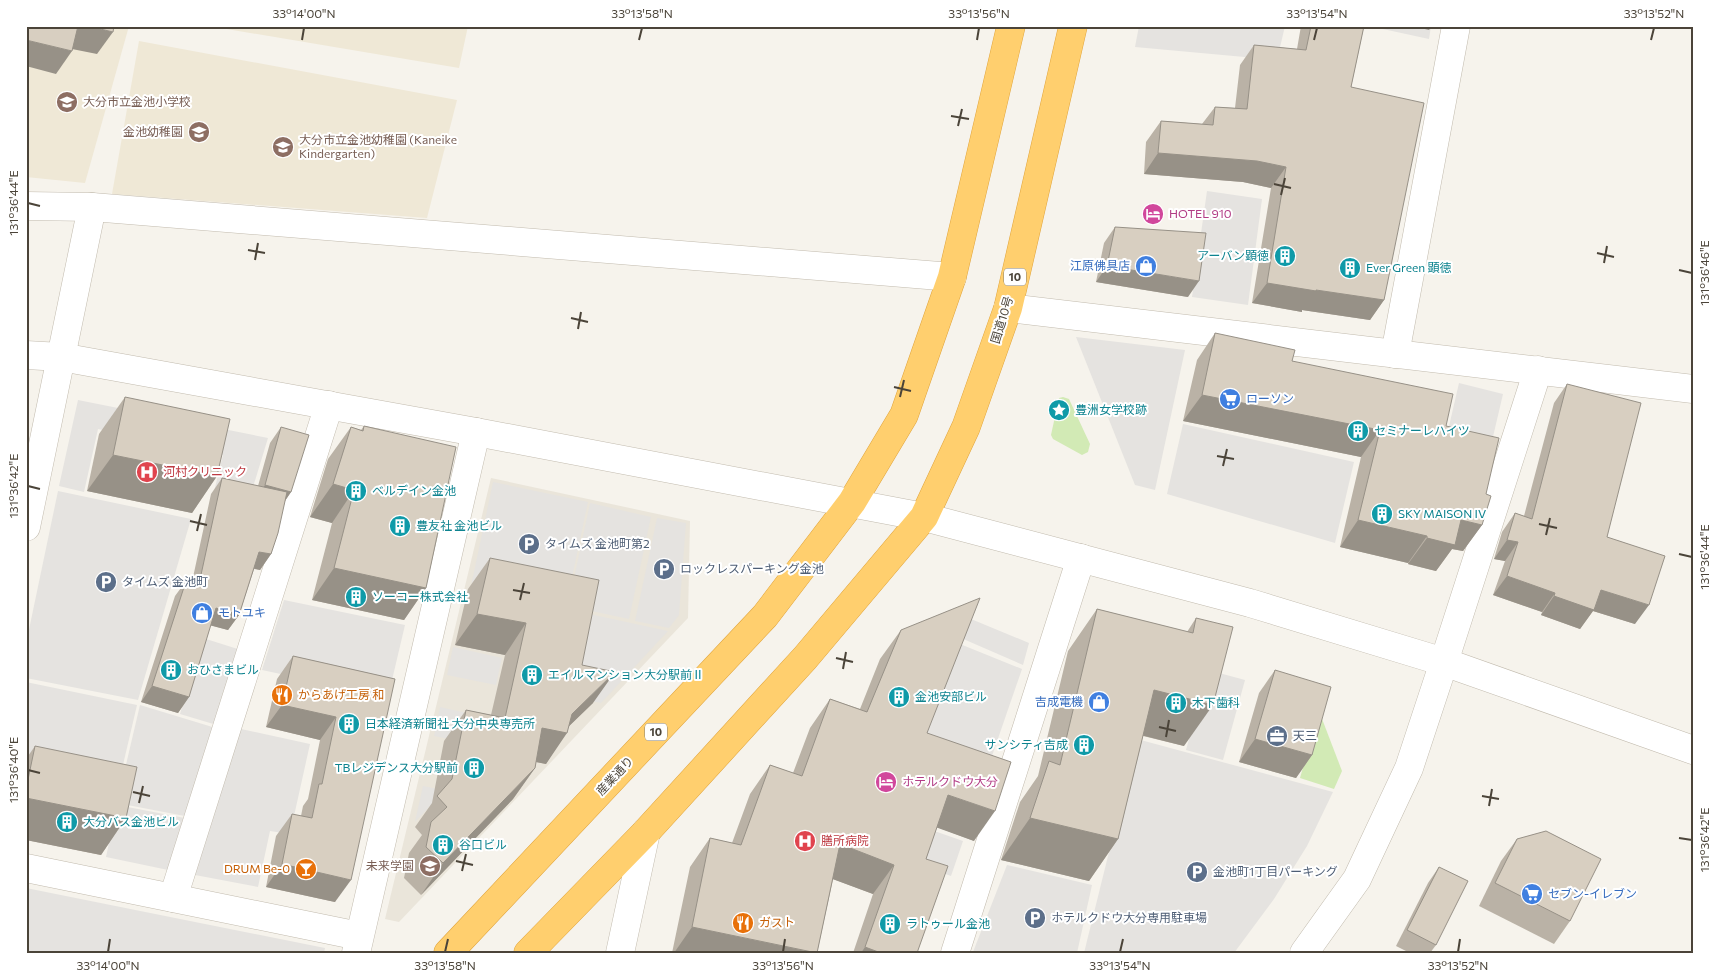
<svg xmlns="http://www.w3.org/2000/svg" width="1719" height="979" font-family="Commissioner,'Noto Sans JP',sans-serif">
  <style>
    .residential { fill: #eae5da }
    .education { fill: #efe8d6 }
    .green { fill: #d2eab5 }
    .parking { fill: #e5e3e0 }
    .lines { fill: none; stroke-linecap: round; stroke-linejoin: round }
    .minor-casing { stroke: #c2bbae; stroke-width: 29 }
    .highway-casing { stroke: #e0a43c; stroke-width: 29 }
    .minor { stroke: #fff; stroke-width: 28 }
    .highway { stroke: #ffcf6e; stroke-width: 28 }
    .wall { fill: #bab2a6 }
    .shaded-wall { fill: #979187 }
    .building { fill: #d8cfc1; stroke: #979187 }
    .ticks { fill: none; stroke: #4b4439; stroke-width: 2 }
    .labels { text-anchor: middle; stroke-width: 4; stroke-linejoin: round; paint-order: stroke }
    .shield { fill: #fff; stroke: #817c74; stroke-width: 1 }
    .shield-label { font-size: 11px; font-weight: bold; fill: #4b4439 }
    .education-label { font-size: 12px; fill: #785e54; stroke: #fff; text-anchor: start }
    .hotel-label { font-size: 12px; fill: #b23c85; stroke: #fff; text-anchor: start }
    .culture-label { font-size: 12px; fill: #0d838f; stroke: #fff; text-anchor: start }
    .shop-label { font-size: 12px; fill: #366cbe; stroke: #fff; text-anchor: start }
    .street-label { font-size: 12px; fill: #4b4439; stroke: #fff }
    .health-label { font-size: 12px; fill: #be3a42; stroke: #fff; text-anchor: start }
    .service-label { font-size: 12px; fill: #4e5e75; stroke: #fff; text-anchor: start }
    .food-label { font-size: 12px; fill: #c56008; stroke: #fff; text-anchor: start }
    .neatline { fill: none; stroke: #4b4439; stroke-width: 2 }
    .ticks-label { font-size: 12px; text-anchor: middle; fill: #4b4439 }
  </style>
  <rect width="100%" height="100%" fill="#f6f3ec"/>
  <polygon class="residential" points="491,478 690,521 688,618 399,922 385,919"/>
  <g class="education">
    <polygon points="26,26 129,26 85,183 26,177"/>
    <polygon points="209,26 468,26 459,68"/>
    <polygon points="139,41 457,100 427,218 112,194"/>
  </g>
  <g class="green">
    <polygon points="1063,397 1069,399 1090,444 1088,452 1082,455 1053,439 1051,435 1059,398"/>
    <polygon points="1319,711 1342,771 1334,789 1300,778"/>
  </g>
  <g class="parking">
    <polygon points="1139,26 1285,26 1277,60 1135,47"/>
    <polygon points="1369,26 1431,26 1429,39"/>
    <polygon points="1207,191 1262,199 1248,305 1192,297"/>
    <polygon points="1076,337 1185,350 1155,490 1135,485"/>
    <polygon points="1459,383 1503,394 1488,458 1444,448"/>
    <polygon points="78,400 268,438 243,520 209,512 223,455 98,429 84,492 59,486"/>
    <polygon points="1183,424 1354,462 1335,543 1167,494"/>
    <polygon points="493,482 588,502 566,606 471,586"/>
    <polygon points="58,491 191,519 138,700 26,678 26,644"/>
    <polygon points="590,503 651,517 629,619 568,606"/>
    <polygon points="657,518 686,523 679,615 669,628 635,621"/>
    <polygon points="284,600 405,625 388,697 262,670"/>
    <polygon points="580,612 668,631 601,703 563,695"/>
    <polygon points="971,619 1029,643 1023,665 961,638"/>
    <polygon points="203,638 244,651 220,726 180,714"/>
    <polygon points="960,644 1022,669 982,785 914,759"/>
    <polygon points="453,647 502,658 496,685 447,675"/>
    <polygon points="1208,670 1245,680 1223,760 1186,750"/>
    <polygon points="26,682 137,705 115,799 26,781"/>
    <polygon points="140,705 219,729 190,817 117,803"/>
    <polygon points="440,707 489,718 483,746 434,736"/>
    <polygon points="241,729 310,744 290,834 270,831 258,887 195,875"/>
    <polygon points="1137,739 1333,792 1307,846 1274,899 1234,953 1084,953"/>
    <polygon points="423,786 462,794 429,807 415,822"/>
    <polygon points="117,805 190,819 173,871 106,857"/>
    <polygon points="900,819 963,841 951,876 888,853"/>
    <polygon points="1007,865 1092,885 1077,953 973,952"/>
    <polygon points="26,888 325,948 324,953 26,953"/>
  </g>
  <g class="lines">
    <g class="minor-casing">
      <g id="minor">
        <polyline points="26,206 92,207 952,277"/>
        <polyline points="1008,308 1693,389"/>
        <polyline points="1395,354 1456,26"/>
        <polyline points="26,355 61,357 476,432 924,517 1250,603 1444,662 1693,750"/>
        <polyline points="26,527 92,207"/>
        <polyline points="26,868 359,936"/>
        <polyline points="173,898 329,405"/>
        <polyline points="356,953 476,432"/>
        <polyline points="620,953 646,832"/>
        <polyline points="955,953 1081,558"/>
        <polyline points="1304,953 1357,879 1409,768 1444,662 1538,370"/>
      </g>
    </g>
    <g class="highway-casing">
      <g id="highway">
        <polyline points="448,953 765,616 852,502 904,415 952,277 1011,26"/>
        <polyline points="528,953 646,832 805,658 924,517 966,427 1008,308 1073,26"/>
      </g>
    </g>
    <use href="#minor" class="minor"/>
    <use href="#highway" class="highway"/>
  </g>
  <g class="wall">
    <polygon points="1301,26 1364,26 1351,87 1384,300 1370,320 1302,310 1302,312 1252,303 1271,188 1243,182 1144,174 1146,142 1161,121 1202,124 1215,107 1235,108 1240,65 1254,45 1297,49"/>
    <polygon points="1115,227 1188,297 1096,282 1104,243"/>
    <polygon points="1215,333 1292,361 1446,426 1486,494 1482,525 1463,551 1452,549 1436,571 1408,564 1408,563 1340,547 1361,457 1183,421 1197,360"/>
    <polygon points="1567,384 1607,537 1635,624 1593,611 1580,629 1541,615 1542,612 1493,595 1505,561 1494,559 1502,532 1515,513 1524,516 1554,403"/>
    <polygon points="125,397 217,476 192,513 87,491 99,434"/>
    <polygon points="364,426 426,588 404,620 312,600 332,523 310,517 328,459 351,427 361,430"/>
    <polygon points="281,427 291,492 285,501 271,554 260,570 254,569 239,615 228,630 210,625 189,697 178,713 141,702 175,596 186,581 192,582 211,494 222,478 258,486 270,443"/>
    <polygon points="490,558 582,665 593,703 569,726 546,764 536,762 535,768 513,799 421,895 404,878 409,853 422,835 415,827 432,803 444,741 466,710 491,715 505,655 455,645 468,589"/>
    <polygon points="1097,609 1187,632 1196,618 1184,746 1143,736 1118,839 1089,881 1001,860 1020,802 1038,776 1068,651"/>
    <polygon points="901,630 927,733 974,841 937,827 926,859 917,953 853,953 873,894 833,879 817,953 672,953 690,867 710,838 732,843 750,794 770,765 793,773 810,728 830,699 860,709 880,659"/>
    <polygon points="293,656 395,679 335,902 266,887 276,836 292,814 301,816 303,806 308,799 320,740 266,727 277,679"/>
    <polygon points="1275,670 1312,755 1296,778 1239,762 1259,693"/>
    <polygon points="35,746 126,818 101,855 26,840 26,759"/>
    <polygon points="1517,839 1570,921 1554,944 1479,906 1501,861"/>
    <polygon points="1439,867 1436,945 1430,953 1410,953 1396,946 1428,883"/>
  </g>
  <g class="shaded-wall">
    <polygon points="77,26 88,26 113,32 97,54 62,47"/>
    <polygon points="1412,26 1432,26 1429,30"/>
    <polygon points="26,40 72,51 56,74 26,66"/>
    <polygon points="1158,153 1257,161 1286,167 1271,188 1243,182 1144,174"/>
    <polygon points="1107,266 1199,281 1188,297 1096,282"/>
    <polygon points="1267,283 1316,290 1384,300 1370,320 1302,310 1302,312 1252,303"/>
    <polygon points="1202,395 1380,430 1361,457 1183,421"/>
    <polygon points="113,455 217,476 192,513 87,491"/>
    <polygon points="333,484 354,490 332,523 310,517"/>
    <polygon points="265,485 291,492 280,508 254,501"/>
    <polygon points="1358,520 1427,536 1408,563 1340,547"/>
    <polygon points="1461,520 1482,525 1463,551 1452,549 1436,571 1408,564 1427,538"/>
    <polygon points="1507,540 1518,542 1505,561 1494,559"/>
    <polygon points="259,552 271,554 260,570 248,567"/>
    <polygon points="334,568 426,588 404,620 312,600"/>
    <polygon points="1507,576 1555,593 1542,612 1493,595"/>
    <polygon points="1601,590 1649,605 1635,624 1593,611 1580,629 1541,615 1554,596"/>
    <polygon points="216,608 239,615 228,630 205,624"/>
    <polygon points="477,614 526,623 505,655 455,645"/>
    <polygon points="615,672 593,703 563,732 567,733 546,764 521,759 542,728 572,714"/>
    <polygon points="152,686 189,697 178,713 141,702"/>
    <polygon points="1154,690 1213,705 1184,746 1125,731"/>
    <polygon points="282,705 336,717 320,740 266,727"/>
    <polygon points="1255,739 1312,755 1296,778 1239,762"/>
    <polygon points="535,768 513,799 421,895 443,863"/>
    <polygon points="948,795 995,811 974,841 927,824"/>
    <polygon points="26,798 126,818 101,855 26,840"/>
    <polygon points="1030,818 1118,839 1089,881 1001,860"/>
    <polygon points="840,844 894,865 873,894 819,874"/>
    <polygon points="282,864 351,880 335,902 266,887"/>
    <polygon points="692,927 815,953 674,953"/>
    <polygon points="865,947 881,953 861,953"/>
  </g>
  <g class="building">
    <polygon points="26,26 78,26 72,51 26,40"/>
    <polygon points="88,26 114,26 113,32"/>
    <polygon points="1311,26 1364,26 1351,87 1424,103 1384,300 1316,290 1316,291 1267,283 1286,167 1257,161 1158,153 1161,121 1213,125 1215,107 1247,109 1254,45 1306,50"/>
    <polygon points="1115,227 1206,233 1199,281 1107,266"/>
    <polygon points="1215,333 1295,350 1292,361 1453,394 1446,426 1499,438 1486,494 1491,496 1482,525 1461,520 1455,545 1427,538 1427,536 1358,520 1380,430 1202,395"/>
    <polygon points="1567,384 1641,403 1607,537 1665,556 1649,605 1601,590 1594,610 1554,596 1555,593 1507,576 1518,542 1507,540 1515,513 1532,519"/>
    <polygon points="125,397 230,419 217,476 113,455"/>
    <polygon points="364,426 456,447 426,588 334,568 354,490 333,484 351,427 363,431"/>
    <polygon points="281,427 309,435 291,492 265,485"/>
    <polygon points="222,478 287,492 278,533 271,554 259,552 239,615 216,608 189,697 152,686 186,581 199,584"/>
    <polygon points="490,558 599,580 582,665 615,672 572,714 567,733 542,728 535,768 443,863 426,847 431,822 447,807 437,796 452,779 466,710 505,718 526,623 477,614"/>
    <polygon points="980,598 927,733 1011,762 995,811 948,795 926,859 948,866 917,953 881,953 865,947 894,865 840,844 817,953 692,927 710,838 741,845 770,765 802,776 830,699 867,712 901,630"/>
    <polygon points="1097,609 1193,633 1196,618 1233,627 1213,705 1154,690 1118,839 1030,818 1049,761 1060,765"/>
    <polygon points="293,656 395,679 351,880 282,864 292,814 312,818 319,784 322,784 336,717 282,705"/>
    <polygon points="1275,670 1331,687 1312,755 1255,739"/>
    <polygon points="35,746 137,767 126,818 26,798 26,789"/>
    <polygon points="1546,831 1601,859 1570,921 1495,883 1517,839"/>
    <polygon points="1439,867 1468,881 1436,945 1407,930"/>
  </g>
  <path class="ticks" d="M 302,40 L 304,28M 639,40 L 642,28M 977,40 L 979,28M 1314,40 L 1317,28M 1651,40 L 1654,28M 951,116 L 969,119M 958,126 L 962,109M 1274,184 L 1291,188M 1281,195 L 1285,178M 28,203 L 40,206M 248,250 L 265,253M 1597,253 L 1614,257M 255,260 L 258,243M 1604,263 L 1607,246M 1679,270 L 1692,273M 571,318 L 588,322M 578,329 L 581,312M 894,387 L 911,391M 900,397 L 904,380M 1217,456 L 1234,459M 1223,466 L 1227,449M 28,486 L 40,489M 190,521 L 207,525M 1539,524 L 1557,528M 197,531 L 201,514M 1546,535 L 1550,518M 1679,554 L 1692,557M 513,590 L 530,593M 520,600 L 524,583M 836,658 L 853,662M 843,669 L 846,652M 1159,727 L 1176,731M 1166,737 L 1169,720M 28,770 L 40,773M 133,792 L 150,796M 1482,796 L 1499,799M 139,803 L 143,786M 1489,806 L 1492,789M 1679,838 L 1692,840M 456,861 L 473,865M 462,871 L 466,854M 108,952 L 110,939M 445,952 L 448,939M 783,952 L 785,939M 1120,952 L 1123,939M 1458,952 L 1460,939"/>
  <defs>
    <g id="school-disc" transform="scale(1.125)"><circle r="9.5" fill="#8d6e63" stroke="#fff"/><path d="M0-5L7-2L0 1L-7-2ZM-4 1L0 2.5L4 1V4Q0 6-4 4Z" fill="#fff"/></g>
    <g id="hotel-disc" transform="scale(1.125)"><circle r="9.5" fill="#d1479c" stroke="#fff"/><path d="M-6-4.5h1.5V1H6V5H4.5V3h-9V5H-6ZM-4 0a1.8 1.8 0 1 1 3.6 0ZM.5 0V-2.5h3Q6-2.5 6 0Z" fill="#fff"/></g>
    <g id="building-disc" transform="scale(1.125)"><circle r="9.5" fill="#0f9aa8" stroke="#fff"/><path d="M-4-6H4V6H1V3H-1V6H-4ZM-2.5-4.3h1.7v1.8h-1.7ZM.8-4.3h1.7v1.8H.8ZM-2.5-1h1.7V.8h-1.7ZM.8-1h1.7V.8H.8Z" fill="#fff"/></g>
    <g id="shop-disc" transform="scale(1.125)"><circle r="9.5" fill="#3f7fe0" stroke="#fff"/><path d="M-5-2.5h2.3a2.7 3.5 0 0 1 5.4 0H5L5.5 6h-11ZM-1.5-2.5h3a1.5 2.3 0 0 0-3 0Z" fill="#fff"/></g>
    <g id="supermarket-disc" transform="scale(1.125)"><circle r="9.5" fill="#3f7fe0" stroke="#fff"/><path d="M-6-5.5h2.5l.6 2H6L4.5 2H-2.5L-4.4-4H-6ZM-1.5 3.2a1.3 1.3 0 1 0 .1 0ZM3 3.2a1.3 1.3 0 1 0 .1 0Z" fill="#fff"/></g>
    <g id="sight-disc" transform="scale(1.125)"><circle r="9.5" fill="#0f9aa8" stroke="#fff"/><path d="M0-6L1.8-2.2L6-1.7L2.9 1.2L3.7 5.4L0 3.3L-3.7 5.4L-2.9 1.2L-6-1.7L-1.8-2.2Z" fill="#fff"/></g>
    <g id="hospital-disc" transform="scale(1.125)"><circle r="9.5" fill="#e0444e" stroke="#fff"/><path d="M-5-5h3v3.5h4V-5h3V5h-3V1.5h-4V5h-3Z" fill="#fff"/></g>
    <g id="parking-disc" transform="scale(1.125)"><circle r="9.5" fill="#5c6f8a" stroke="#fff"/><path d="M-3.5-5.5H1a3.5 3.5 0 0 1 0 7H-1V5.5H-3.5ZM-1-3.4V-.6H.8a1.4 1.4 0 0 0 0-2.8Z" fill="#fff"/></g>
    <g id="restaurant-disc" transform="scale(1.125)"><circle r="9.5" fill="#e8710a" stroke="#fff"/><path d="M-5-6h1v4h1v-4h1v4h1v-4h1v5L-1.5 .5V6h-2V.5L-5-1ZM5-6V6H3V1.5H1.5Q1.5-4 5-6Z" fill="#fff"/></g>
    <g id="office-disc" transform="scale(1.125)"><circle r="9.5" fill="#5c6f8a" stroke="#fff"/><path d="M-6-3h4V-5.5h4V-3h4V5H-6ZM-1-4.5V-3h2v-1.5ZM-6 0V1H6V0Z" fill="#fff"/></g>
    <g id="bar-disc" transform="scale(1.125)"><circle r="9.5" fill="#e8710a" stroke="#fff"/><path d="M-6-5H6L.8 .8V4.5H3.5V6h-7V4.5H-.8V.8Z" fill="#fff"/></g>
  </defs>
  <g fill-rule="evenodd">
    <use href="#school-disc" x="67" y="102"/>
    <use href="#school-disc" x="199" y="132"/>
    <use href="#school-disc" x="283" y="147"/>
    <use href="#hotel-disc" x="1153" y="214"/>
    <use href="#building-disc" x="1285" y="256"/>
    <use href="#shop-disc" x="1146" y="266"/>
    <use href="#building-disc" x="1350" y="268"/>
    <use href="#supermarket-disc" x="1230" y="399"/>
    <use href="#sight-disc" x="1059" y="410"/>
    <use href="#building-disc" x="1358" y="431"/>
    <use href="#hospital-disc" x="147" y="472"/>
    <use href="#building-disc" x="356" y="491"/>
    <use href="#building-disc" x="1382" y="514"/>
    <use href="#building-disc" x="400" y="526"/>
    <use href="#parking-disc" x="529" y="544"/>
    <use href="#parking-disc" x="664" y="569"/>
    <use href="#parking-disc" x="106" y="582"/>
    <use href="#building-disc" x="356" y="597"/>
    <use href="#shop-disc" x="202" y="613"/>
    <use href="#building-disc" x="171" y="670"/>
    <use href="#building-disc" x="532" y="675"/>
    <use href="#restaurant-disc" x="282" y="695"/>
    <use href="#building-disc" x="899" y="697"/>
    <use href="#shop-disc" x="1099" y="702"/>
    <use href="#building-disc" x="1176" y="703"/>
    <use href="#building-disc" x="349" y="724"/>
    <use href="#office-disc" x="1277" y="736"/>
    <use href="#building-disc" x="1084" y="745"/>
    <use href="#building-disc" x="474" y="768"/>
    <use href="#hotel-disc" x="886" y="782"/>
    <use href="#building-disc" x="67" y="822"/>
    <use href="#hospital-disc" x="805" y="841"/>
    <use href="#building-disc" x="443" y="845"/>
    <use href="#school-disc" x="430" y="866"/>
    <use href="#bar-disc" x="306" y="869"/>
    <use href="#parking-disc" x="1197" y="872"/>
    <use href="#supermarket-disc" x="1532" y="894"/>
    <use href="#parking-disc" x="1035" y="918"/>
    <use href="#restaurant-disc" x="743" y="923"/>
    <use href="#building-disc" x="890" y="924"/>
  </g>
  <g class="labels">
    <g class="shield">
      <rect x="1004" y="268.5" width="22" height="17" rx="4"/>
      <rect x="645" y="723.5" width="22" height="17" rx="4"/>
    </g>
    <g class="shield-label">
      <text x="1015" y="281">10</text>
      <text x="656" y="736">10</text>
    </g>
    <g class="education-label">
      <text x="83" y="106">大分市立金池小学校</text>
      <text x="183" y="136" text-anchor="end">金池幼稚園</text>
      <text x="299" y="144">大分市立金池幼稚園 (Kaneike<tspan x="299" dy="14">Kindergarten)</tspan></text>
      <text x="414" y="870" text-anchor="end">未来学園</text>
    </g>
    <g class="hotel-label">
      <text x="1169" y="218">HOTEL 910</text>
      <text x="902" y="786">ホテルクドウ大分</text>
    </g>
    <g class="culture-label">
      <text x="1269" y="260" text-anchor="end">アーバン顕徳</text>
      <text x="1366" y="272">Ever Green 顕徳</text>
      <text x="1075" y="414">豊洲女学校跡</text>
      <text x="1374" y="435">セミナーレハイツ</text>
      <text x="372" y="495">ベルデイン金池</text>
      <text x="1398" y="518">SKY MAISON IV</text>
      <text x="416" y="530">豊友社 金池ビル</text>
      <text x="372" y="601">ソーコー株式会社</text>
      <text x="187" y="674">おひさまビル</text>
      <text x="548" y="679">エイルマンション大分駅前Ⅱ</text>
      <text x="915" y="701">金池安部ビル</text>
      <text x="1192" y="707">木下歯科</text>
      <text x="365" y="728">日本経済新聞社 大分中央専売所</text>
      <text x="1068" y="749" text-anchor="end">サンシティ吉成</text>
      <text x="458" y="772" text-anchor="end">TBレジデンス大分駅前</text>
      <text x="83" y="826">大分バス金池ビル</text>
      <text x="459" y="849">谷口ビル</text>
      <text x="906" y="928">ラトゥール金池</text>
    </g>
    <g class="shop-label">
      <text x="1130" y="270" text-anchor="end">江原佛具店</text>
      <text x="1246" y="403">ローソン</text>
      <text x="218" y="617">モトユキ</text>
      <text x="1083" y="706" text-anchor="end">吉成電機</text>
      <text x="1548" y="898">セブン-イレブン</text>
    </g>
    <g class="street-label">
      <text transform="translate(1002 320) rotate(-73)" y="4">国道10号</text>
      <text transform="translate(615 776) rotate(-47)" y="4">産業通り</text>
    </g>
    <g class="health-label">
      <text x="163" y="476">河村クリニック</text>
      <text x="821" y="845">膳所病院</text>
    </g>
    <g class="service-label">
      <text x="545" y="548">タイムズ 金池町第2</text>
      <text x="680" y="573">ロックレスパーキング金池</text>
      <text x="122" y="586">タイムズ 金池町</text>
      <text x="1293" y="740">天三</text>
      <text x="1213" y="876">金池町1丁目パーキング</text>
      <text x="1051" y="922">ホテルクドウ大分専用駐車場</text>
    </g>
    <g class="food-label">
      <text x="298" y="699">からあげ工房 和</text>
      <text x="290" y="873" text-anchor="end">DRUM Be-0</text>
      <text x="759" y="927">ガスト</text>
    </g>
  </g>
  <rect width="1719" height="979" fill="none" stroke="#ffffff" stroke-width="55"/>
  <rect x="28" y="28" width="1664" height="924" class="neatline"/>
  <g class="ticks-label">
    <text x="304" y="18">33°14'00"N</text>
    <text x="642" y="18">33°13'58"N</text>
    <text x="979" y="18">33°13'56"N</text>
    <text x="1317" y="18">33°13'54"N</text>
    <text x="1654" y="18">33°13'52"N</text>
    <text transform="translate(14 203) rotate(-90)" y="4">131°36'44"E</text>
    <text transform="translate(1705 273) rotate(-90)" y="4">131°36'46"E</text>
    <text transform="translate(14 486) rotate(-90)" y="4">131°36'42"E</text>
    <text transform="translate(1705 557) rotate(-90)" y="4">131°36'44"E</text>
    <text transform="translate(14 770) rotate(-90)" y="4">131°36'40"E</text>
    <text transform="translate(1705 840) rotate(-90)" y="4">131°36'42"E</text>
    <text x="108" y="970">33°14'00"N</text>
    <text x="445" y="970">33°13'58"N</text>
    <text x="783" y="970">33°13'56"N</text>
    <text x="1120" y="970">33°13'54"N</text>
    <text x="1458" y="970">33°13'52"N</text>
  </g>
</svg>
